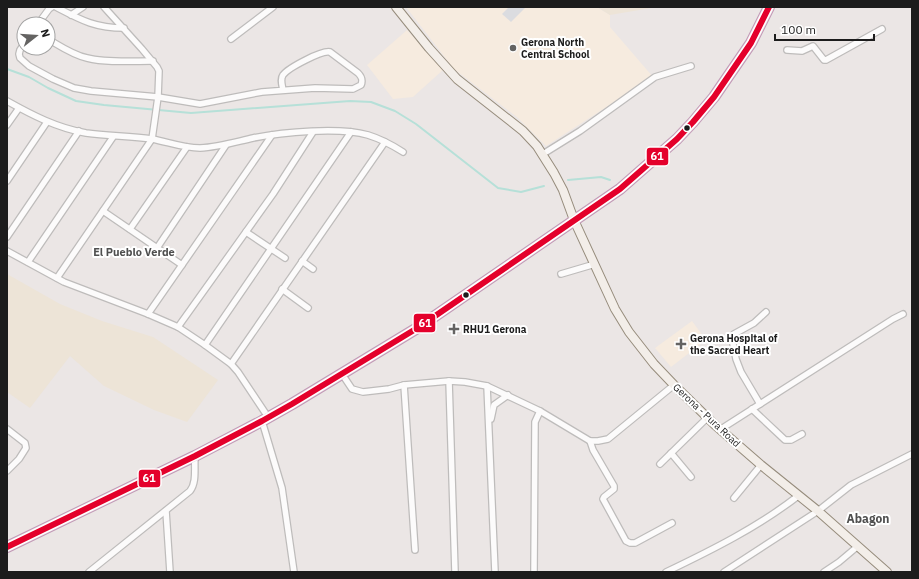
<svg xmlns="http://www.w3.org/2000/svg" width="919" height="579" font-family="'IBM Plex Sans',sans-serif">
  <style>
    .education { fill: #f6ebdf }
    .farmland { fill: #ede4d7 }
    .plaza { fill: #dbdce0 }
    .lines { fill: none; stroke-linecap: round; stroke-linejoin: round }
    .stream { stroke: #b6e0d8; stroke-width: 2 }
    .street-casing { stroke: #bebcbb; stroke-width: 8 }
    .secondary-casing { stroke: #968c7c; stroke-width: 10 }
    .highway-casing { stroke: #c29ab6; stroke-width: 12 }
    .street { stroke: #fcfbfb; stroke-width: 5.5 }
    .secondary { stroke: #f3eee9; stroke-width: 8 }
    .highway { stroke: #eadde4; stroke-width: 10 }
    .bus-1-casing { stroke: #fff; stroke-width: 9 }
    .bus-1 { stroke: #e4002b; stroke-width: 6 }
    .poi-dot { fill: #646362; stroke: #fff; stroke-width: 1.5 }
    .bus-dot { fill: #1c1c1c; stroke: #fff; stroke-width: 1.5 }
    .labels { text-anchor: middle; stroke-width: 4; stroke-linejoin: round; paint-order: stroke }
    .poi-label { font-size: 10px; font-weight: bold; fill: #1c1c1c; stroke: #fff; text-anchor: start }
    .street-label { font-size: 10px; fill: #1c1c1c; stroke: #fff }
    .neighbourhood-label { font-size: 11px; font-weight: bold; fill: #4f4f4f; stroke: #fff }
    .quarter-label { font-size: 12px; font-weight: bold; fill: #4f4f4f; stroke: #fff }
    .line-badge { stroke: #fff; stroke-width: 1.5 }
    .badge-label { font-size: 11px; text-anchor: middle; font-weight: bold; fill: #fff }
  </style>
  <rect width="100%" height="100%" fill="#ebe6e5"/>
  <g class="education">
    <polygon points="406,7 597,7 610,15 610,27 653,77 546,146 517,117 454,69"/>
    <polygon points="407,30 443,70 413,97 393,99 367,65"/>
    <polygon points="692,321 706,340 671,367 655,348"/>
  </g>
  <g class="farmland">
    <polygon points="597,7 657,7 610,15"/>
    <polygon points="7,274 60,304 102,321 153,337 218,380 187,422 154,410 104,386 70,356 30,408 7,392"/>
  </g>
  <polygon class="plaza" points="509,7 526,7 511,22 502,14"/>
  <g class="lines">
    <g class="stream">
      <polyline points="7,69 29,77 48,88 76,101 104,105 191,113 350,101 371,102 395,111 416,124 498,188 521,192 544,186"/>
      <polyline points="568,180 601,177 610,180"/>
    </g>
    <g class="street-casing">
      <g id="street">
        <path d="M 56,7 C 81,20 95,28 124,28"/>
        <polyline points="71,15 83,7"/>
        <polyline points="38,24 49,9 52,7"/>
        <path d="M 48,39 C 60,46 73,55 87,58 C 107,63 132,61 153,61"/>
        <polyline points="231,39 273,7"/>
        <path d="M 24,44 L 20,50 L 19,54 L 20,58 L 29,66 L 53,79 L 74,88 L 91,91 L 158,97 L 200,104 L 262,92 L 315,88 L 353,89 L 361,85 C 363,80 362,77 358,73 L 330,52 C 322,50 288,68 283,75 C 280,79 282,85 283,90"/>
        <polyline points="787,50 802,51 813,46 824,60 826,60 882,29"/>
        <path d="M 7,101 C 32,115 57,128 86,133 C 108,136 130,136 152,139 C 168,142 183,148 200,148 C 218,147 235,142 253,138 C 283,132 339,127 368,135 C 381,139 392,145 403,152"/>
        <polyline points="7,125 19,108"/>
        <polyline points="543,154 580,131 655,77 691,66"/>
        <polyline points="7,181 47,122"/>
        <polyline points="103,211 182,265"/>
        <polyline points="130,229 187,147"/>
        <polyline points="246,232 285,258"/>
        <polyline points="7,237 79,131"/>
        <polyline points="157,248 226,145"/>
        <polyline points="7,251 64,282 148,314 178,327 205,345 231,364 238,372 268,417"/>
        <polyline points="302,261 313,269"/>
        <polyline points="28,262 113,137"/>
        <polyline points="561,274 595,264"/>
        <polyline points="57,278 152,139 158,97 159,71 157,67 142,49 104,7"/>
        <polyline points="282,289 308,308"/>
        <polyline points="148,314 272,135"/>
        <polyline points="178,327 273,194 313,132"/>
        <polyline points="205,345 351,132"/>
        <polyline points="231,364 385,142"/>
        <polyline points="342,374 352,389 363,392 389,389 404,385 449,381 465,382 487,386 540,411 590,441 598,441 608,439 674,385"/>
        <polyline points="449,381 455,572"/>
        <polyline points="404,385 415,550"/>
        <polyline points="487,386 495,572"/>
        <polyline points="760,404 741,372 736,359 732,339 734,334 754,323 766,312"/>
        <polyline points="752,409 785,440 791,440 802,434"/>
        <polyline points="491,419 494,405 508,395"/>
        <polyline points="262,421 282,488 294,572"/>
        <polyline points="7,429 25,443 26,448 19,459 7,471"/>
        <polyline points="721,429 893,319 903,314"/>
        <polyline points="590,441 593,450 614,486 614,489 604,497 603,499 626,541 630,543 635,543 672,523"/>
        <polyline points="671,453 691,477"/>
        <polyline points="660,464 707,418"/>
        <polyline points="734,498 761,465"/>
        <polyline points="166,511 170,572"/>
        <path d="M 89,572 L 190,491 C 197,482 194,468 195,456"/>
        <polyline points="534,572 535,422 540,411"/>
        <path d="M 666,572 C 712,550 758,527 798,496"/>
        <polyline points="724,572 818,511 851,485 912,454"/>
        <polyline points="824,572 839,562 858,546"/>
      </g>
    </g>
    <g class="secondary-casing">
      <polyline id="secondary" points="396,7 429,48 457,79 523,131 537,146 554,173 563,190 574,220 615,309 629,332 654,364 674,385 715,425 761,465 818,511 887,572"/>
    </g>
    <g class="highway-casing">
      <polyline id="highway" points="7,547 195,456 262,421 292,404 419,327 620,189 677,139 693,122 714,97 751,43 769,7"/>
    </g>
    <use href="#street" class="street"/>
    <use href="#secondary" class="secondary"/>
    <use href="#highway" class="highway"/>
    <g class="bus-1-casing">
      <polyline id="bus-1" points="7,547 195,456 262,421 292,404 419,327 620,189 677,139 693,122 714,97 751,43 769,7"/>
    </g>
    <use href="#bus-1" class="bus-1"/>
  </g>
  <g class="poi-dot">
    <circle cx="513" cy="48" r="4"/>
    <path d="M452 323h4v4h4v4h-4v4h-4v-4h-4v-4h4z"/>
    <path d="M679 338h4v4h4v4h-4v4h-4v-4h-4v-4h4z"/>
  </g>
  <g class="bus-dot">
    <circle cx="687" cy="128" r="3.5"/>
    <circle cx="466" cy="295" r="3.5"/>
  </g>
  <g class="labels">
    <g class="poi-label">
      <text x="521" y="46">Gerona North<tspan x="521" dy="12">Central School</tspan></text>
      <text x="463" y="333">RHU1 Gerona</text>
      <text x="690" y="342">Gerona Hospital of<tspan x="690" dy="12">the Sacred Heart</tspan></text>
    </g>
    <g class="street-label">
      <text transform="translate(707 415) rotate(43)" y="4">Gerona - Pura Road</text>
    </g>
    <g class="neighbourhood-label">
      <text x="134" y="256">El Pueblo Verde</text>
    </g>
    <g class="quarter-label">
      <text x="868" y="523">Abagon</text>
    </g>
  </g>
  <g class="line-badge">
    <rect x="646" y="147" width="23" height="19" rx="4" fill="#e4002b"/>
    <rect x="413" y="313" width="23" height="20" rx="4" fill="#e4002b"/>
    <rect x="138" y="469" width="23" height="19" rx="4" fill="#e4002b"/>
  </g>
  <g class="badge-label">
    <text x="657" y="160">61</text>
    <text x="425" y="327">61</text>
    <text x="149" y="482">61</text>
  </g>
  <rect width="919" height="579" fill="none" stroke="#1c1c1c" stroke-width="16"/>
  <g transform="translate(36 36) rotate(73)"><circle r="19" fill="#ffffff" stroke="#a4a4a4"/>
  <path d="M0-3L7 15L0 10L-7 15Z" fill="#646362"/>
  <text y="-6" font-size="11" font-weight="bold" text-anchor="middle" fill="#1c1c1c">N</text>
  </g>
  <path d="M775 34v6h99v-6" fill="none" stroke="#1c1c1c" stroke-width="2"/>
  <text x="781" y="34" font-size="12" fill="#1c1c1c" stroke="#ffffff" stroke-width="3" paint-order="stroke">100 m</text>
</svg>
